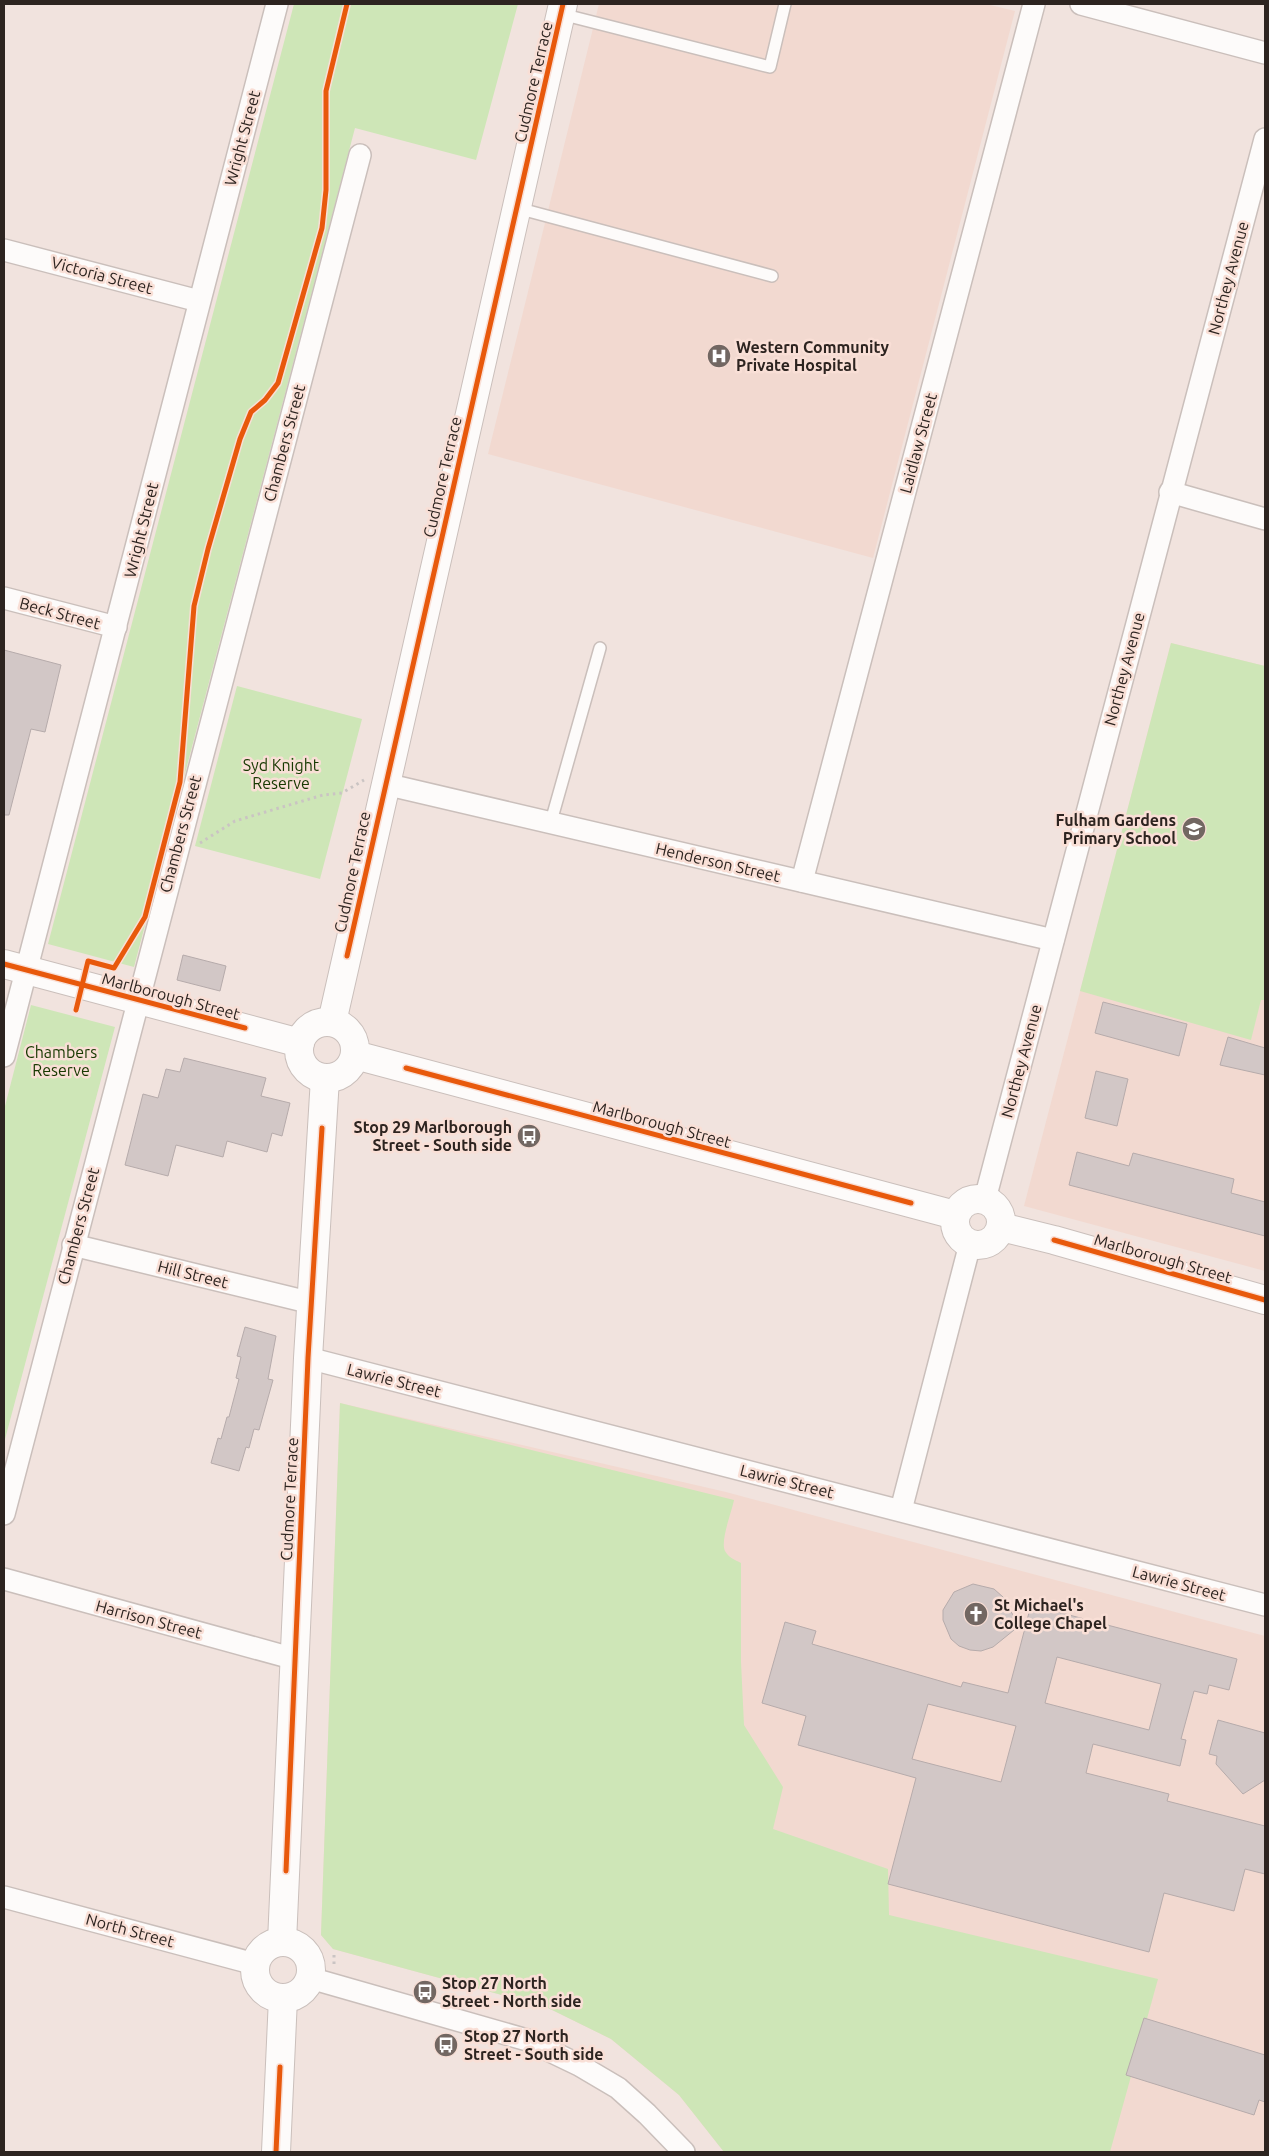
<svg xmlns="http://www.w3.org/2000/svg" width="1269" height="2156" font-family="Ubuntu,sans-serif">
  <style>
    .built { fill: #f2d9d0 }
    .green { fill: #cee6b7 }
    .building { fill: #d2c7c6; stroke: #b6abab; fill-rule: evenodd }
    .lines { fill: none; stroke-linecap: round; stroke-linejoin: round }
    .lane-casing { stroke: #cabfbb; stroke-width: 14 }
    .street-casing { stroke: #cabfbb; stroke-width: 24 }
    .secondary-casing { stroke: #cabfbb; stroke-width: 30 }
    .path { stroke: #cac4c3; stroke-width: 3; stroke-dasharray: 2.5 4; stroke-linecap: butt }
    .lane { stroke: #fdfbfa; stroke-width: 11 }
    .street { stroke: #fdfbfa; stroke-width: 21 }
    .secondary { stroke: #fdfbfa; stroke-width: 28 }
    .cycleway-casing { stroke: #f9dfd6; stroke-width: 8 }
    .cycleway { stroke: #e8590c; stroke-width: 5 }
    .labels { text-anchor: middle; stroke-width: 5; stroke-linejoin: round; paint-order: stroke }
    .street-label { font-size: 16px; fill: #2d2420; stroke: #f9dfd6 }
    .poi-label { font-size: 16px; font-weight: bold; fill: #2d2420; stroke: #f9dfd6; text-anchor: start }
    .park-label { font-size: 16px; fill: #173900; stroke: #f9dfd6 }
  </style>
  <rect width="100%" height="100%" fill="#f1e3de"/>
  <g class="built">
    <polygon points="599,4 986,4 1015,11 873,558 488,454"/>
    <polygon points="1171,643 1265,666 1265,1271 1024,1206"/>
    <polygon points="340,1403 726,1492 1265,1636 1265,2152 724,2152 679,2095 611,2039 546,2007 333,1949 321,1935"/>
  </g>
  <g class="green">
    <polygon points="294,4 518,4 476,160 355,128 134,967 48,944"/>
    <polygon points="1171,643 1265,666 1265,1000 1261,1000 1251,1040 1080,991"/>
    <polygon points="237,686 362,719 320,879 195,846"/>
    <polygon points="31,1005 115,1027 4,1443 4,1110"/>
    <path d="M 340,1403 L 734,1500 C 732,1511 720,1541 725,1551 C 728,1557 735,1560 741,1563 L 741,1662 L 744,1725 L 783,1787 L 773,1829 L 888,1869 L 889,1915 L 1158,1979 L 1110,2152 L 724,2152 L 679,2095 L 611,2039 L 546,2007 L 333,1949 L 321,1935 Z"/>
  </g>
  <g class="building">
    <polygon points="4,650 61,665 45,732 31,729 9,815 4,815"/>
    <polygon points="183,955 226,966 220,991 177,980"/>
    <polygon points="1103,1002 1187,1024 1179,1056 1095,1033"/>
    <polygon points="1228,1037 1265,1048 1265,1075 1220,1065"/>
    <polygon points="184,1058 266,1078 261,1096 290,1103 282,1136 272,1133 267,1152 227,1141 223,1157 176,1145 168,1176 125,1165 143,1094 158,1098 166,1069 180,1072"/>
    <polygon points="1096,1071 1128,1079 1117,1126 1085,1118"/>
    <polygon points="1077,1152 1129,1166 1133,1153 1234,1179 1231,1193 1265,1202 1265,1236 1069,1185"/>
    <polygon points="245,1327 276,1336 268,1379 273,1380 259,1430 254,1429 249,1448 246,1447 239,1471 211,1463 218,1438 221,1439 227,1417 229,1417 239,1379 236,1378 241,1357 237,1356"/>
    <polygon points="973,1584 994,1589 1003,1597 1019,1626 993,1647 981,1651 970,1650 959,1646 951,1639 943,1620 943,1610 954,1592"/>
    <path d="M 1031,1605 L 1237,1659 L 1229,1690 L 1209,1685 L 1207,1694 L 1194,1691 L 1181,1739 L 1186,1740 L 1180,1766 L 1093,1744 L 1086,1773 L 1169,1794 L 1167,1801 L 1265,1826 L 1265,1874 L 1245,1869 L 1234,1911 L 1164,1893 L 1149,1952 L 888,1884 L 916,1778 L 798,1745 L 806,1716 L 762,1703 L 785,1622 L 816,1631 L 812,1644 L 961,1687 L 963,1682 L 1008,1693 ZM 1057,1657 L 1161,1684 L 1149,1730 L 1045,1703 ZM 928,1704 L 1016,1726 L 1001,1782 L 912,1759 Z"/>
    <polygon points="1218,1720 1265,1733 1265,1780 1243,1794 1216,1764 1217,1756 1209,1754"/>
    <polygon points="1144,2018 1265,2055 1265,2102 1259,2100 1254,2115 1126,2075"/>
  </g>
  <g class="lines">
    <g class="lane-casing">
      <g id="lane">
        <polyline points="561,14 770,67 785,4"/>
        <polyline points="517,208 772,276"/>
        <polyline points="550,825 600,648"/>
      </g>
    </g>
    <g class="street-casing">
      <g id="street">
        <polyline points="1081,4 1265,53"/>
        <polyline points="4,250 199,301"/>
        <polyline points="1170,492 1265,519"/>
        <polyline points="4,598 116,627"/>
        <polyline points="385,784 1053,940"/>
        <polyline points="802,881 1034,4"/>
        <polyline points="4,1056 277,4"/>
        <polyline points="985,1199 1265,139"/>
        <polyline points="73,1245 312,1303"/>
        <polyline points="308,1358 1265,1605"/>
        <polyline points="901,1510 970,1244"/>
        <polyline points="4,1514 360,155"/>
        <polyline points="4,1579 295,1659"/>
        <polyline points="4,1897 255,1964"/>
        <polyline points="310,1978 527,2040 579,2065 618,2088 647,2114 684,2152"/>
      </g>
    </g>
    <g class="secondary-casing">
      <g id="secondary">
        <polyline points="4,964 300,1043"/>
        <polyline points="332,1022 563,4"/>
        <circle cx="327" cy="1050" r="28"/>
        <polyline points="355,1055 955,1215"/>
        <circle cx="978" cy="1222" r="23"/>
        <polyline points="1001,1227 1054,1240 1265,1300"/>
        <polyline points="282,1942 308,1358 325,1078"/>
        <circle cx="283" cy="1970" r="28"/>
        <polyline points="276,2152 283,1998"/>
      </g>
    </g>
    <g class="path">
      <polyline points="200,843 235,821 323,795 342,793 364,780"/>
      <polyline points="334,1964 334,1955"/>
    </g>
    <use href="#lane" class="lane"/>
    <use href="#street" class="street"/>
    <use href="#secondary" class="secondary"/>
    <g class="cycleway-casing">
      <g id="cycleway">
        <polyline points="347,956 563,4"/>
        <polyline points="4,964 245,1028"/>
        <polyline points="76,1010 88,961 114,968 145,917 180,782 194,606 208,549 240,439 251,412 265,400 278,383 322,228 326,190 326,91 347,4"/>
        <polyline points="406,1068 911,1203"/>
        <polyline points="1054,1240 1265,1300"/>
        <polyline points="286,1871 308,1358 322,1128"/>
        <polyline points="276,2152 280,2067"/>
      </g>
    </g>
    <use href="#cycleway" class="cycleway"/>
  </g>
  <defs>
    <g id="hospital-disc" transform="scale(1.25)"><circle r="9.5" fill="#726762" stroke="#f9dfd6"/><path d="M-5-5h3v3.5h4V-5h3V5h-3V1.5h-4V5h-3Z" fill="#fff"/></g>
    <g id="school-disc" transform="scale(1.25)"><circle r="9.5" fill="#726762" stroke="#f9dfd6"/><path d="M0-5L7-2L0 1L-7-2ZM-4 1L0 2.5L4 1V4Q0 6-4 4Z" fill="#fff"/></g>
    <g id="bus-disc" transform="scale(1.25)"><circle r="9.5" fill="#726762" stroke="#f9dfd6"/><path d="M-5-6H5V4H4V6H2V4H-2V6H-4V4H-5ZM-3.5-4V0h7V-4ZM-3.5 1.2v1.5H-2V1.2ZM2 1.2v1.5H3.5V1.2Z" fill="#fff"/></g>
    <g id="church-disc" transform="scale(1.25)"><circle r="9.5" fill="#726762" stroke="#f9dfd6"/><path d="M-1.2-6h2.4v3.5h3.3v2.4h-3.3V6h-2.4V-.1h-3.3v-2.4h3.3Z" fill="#fff"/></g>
  </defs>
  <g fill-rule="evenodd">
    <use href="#hospital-disc" x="719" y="356"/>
    <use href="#school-disc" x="1194" y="829"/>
    <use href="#bus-disc" x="529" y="1136"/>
    <use href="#church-disc" x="976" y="1614"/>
    <use href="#bus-disc" x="425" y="1992"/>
    <use href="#bus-disc" x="446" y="2045"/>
  </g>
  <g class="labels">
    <g class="street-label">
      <text transform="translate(533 82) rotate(-77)" y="6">Cudmore Terrace</text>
      <text transform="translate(242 138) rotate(-75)" y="6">Wright Street</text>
      <text transform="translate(102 275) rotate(15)" y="6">Victoria Street</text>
      <text transform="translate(1228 278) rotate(-75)" y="6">Northey Avenue</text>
      <text transform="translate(284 443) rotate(-75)" y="6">Chambers Street</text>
      <text transform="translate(918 443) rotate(-75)" y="6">Laidlaw Street</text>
      <text transform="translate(442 477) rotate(-77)" y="6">Cudmore Terrace</text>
      <text transform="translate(141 530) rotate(-76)" y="6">Wright Street</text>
      <text transform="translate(60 613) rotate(15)" y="6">Beck Street</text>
      <text transform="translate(1124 669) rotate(-75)" y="6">Northey Avenue</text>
      <text transform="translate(180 834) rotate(-75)" y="6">Chambers Street</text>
      <text transform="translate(718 862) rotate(13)" y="6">Henderson Street</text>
      <text transform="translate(352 872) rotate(-78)" y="6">Cudmore Terrace</text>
      <text transform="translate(171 996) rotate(15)" y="6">Marlborough Street</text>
      <text transform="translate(1021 1061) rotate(-75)" y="6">Northey Avenue</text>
      <text transform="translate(662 1124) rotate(15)" y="6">Marlborough Street</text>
      <text transform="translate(78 1226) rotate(-75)" y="6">Chambers Street</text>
      <text transform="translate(1163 1258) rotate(16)" y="6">Marlborough Street</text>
      <text transform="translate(193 1274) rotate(14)" y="6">Hill Street</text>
      <text transform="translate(394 1380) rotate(14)" y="6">Lawrie Street</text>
      <text transform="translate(787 1481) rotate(14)" y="6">Lawrie Street</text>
      <text transform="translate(289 1499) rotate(-87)" y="6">Cudmore Terrace</text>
      <text transform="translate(1179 1583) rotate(15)" y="6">Lawrie Street</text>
      <text transform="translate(149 1619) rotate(15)" y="6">Harrison Street</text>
      <text transform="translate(130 1930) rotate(15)" y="6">North Street</text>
    </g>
    <g class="poi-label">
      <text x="736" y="353">Western Community<tspan x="736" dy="18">Private Hospital</tspan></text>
      <text x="1176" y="826" text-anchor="end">Fulham Gardens<tspan x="1176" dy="18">Primary School</tspan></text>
      <text x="512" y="1133" text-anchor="end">Stop 29 Marlborough<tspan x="512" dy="18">Street - South side</tspan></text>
      <text x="994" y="1611">St Michael's<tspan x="994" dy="18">College Chapel</tspan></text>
      <text x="442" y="1989">Stop 27 North<tspan x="442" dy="18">Street - North side</tspan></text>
      <text x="464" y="2042">Stop 27 North<tspan x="464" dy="18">Street - South side</tspan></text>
    </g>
    <g class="park-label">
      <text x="281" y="771">Syd Knight<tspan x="281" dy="18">Reserve</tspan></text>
      <text x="61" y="1058">Chambers<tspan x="61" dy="18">Reserve</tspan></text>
    </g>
  </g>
  <rect width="1269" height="2156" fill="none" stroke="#2d2420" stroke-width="10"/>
</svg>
